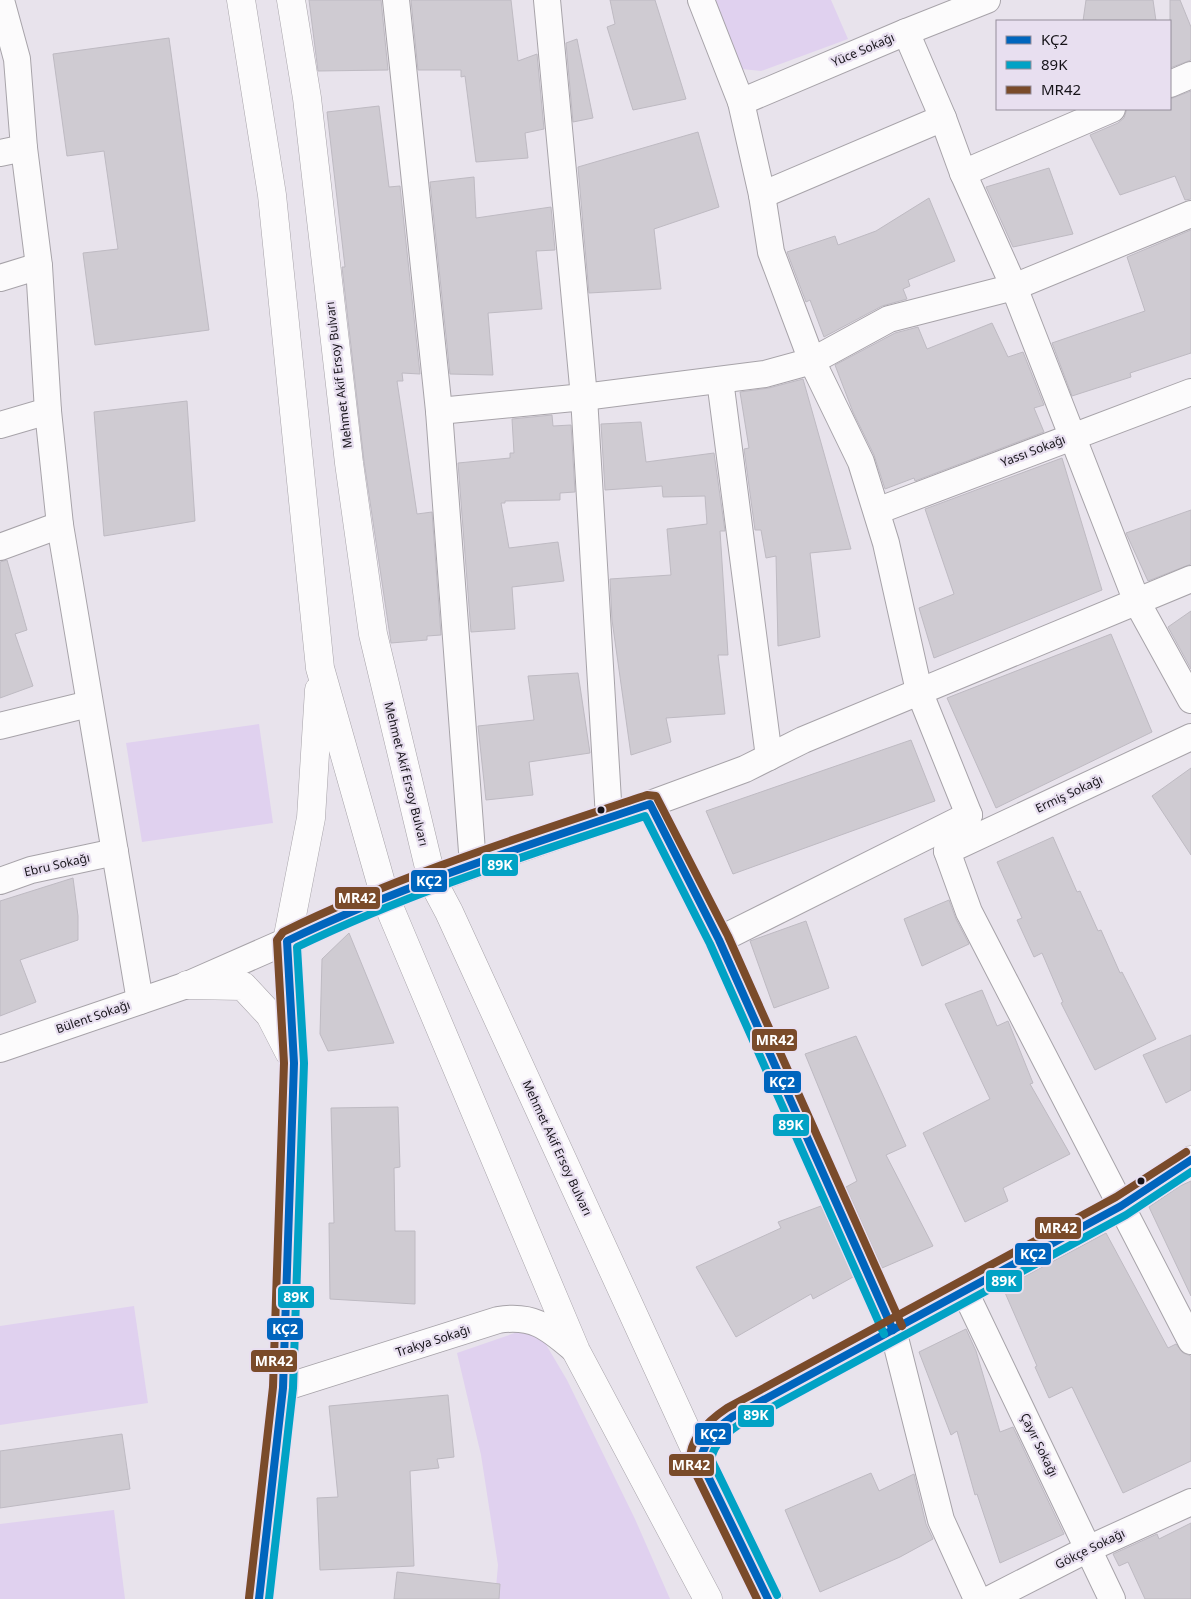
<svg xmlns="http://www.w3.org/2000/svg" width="1191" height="1599" font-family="'Noto Sans',sans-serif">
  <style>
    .green { fill: #e0d1ef }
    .building { fill: #cfcbd2; stroke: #bebac2 }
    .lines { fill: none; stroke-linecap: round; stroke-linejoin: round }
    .street-casing { stroke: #a7a3a9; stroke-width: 28 }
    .secondary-casing { stroke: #a7a3a9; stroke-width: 29 }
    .primary-casing { stroke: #a7a3a9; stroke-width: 29 }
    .street { stroke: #fcfbfc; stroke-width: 26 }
    .secondary { stroke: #fcfbfc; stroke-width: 28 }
    .primary { stroke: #fcfbfc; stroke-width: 28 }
    .bus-1-casing { stroke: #e8dff0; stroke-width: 11 }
    .bus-2-casing { stroke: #e8dff0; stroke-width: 11 }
    .bus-3-casing { stroke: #e8dff0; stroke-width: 11 }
    .bus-1 { stroke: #0065bd; stroke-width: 8 }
    .bus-2 { stroke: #01a2c5; stroke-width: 8 }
    .bus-3 { stroke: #7a4b2a; stroke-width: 8 }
    .bus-dot { fill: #161319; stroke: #e8dff0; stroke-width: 2 }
    .labels { text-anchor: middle; stroke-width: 4.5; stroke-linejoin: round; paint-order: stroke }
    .street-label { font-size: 12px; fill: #161319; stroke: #e8dff0 }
    .line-badge { stroke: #e8dff0; stroke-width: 2 }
    .badge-label { font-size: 14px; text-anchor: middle; font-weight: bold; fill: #fff }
  </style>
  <rect width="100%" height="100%" fill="#e8e3ec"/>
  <g class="green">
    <polygon points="714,0 831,0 848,39 761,71 742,69"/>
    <polygon points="259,724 273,823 142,842 126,743"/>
    <polygon points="134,1306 148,1403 0,1425 0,1326"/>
    <polygon points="535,1326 567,1380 635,1519 670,1599 495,1599 498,1565 481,1455 457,1353"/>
    <polygon points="114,1510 125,1599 0,1599 0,1524"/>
  </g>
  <g class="building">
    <polygon points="309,0 381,0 388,70 318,71"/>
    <polygon points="411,0 511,0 518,61 537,54 544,129 525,133 528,158 476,162 465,76 461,77 461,70 418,70"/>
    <polygon points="610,0 655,0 686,99 633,110 607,27 615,24"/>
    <polygon points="1086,0 1153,0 1156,21 1083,21"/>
    <polygon points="1170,0 1180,0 1191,27 1191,60 1170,68"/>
    <polygon points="169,38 209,330 95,345 83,253 118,249 104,151 67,156 53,54"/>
    <polygon points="577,39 593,118 573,122 566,43"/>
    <polygon points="1191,91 1191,199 1185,200 1175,176 1120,195 1090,135 1118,123 1124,118 1127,109 1170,109 1170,99"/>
    <polygon points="379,106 389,187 400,186 420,374 402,373 403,381 397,381 417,514 432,512 441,635 427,636 427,640 391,643 364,461 342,267 345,267 327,112"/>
    <polygon points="698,132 719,207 654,229 661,289 589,293 578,167"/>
    <polygon points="1049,168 1073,234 1013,247 986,187"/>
    <polygon points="474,177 476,218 551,207 555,250 536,251 542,309 488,313 493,375 450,374 430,182"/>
    <polygon points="929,198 955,261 908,280 910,286 903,289 907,299 882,306 824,337 810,300 806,302 787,252 835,236 838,245 876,231"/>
    <polygon points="1191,230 1191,353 1130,373 1131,377 1072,396 1052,343 1145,311 1127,257"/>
    <polygon points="992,323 1008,357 1023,352 1044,405 1034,408 1044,432 915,481 914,478 885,489 874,455 853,412 835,365 895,333 918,327 927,349"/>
    <polygon points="803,379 851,549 810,553 820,637 778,646 776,556 766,558 761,530 755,530 744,449 749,448 740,392 769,388"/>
    <polygon points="187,401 195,521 104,536 94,412"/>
    <polygon points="552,415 553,426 571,425 575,492 560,493 560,500 505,501 505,503 501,503 509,548 558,542 564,581 512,587 515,629 471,632 458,463 510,458 510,453 514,453 512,419"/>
    <polygon points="641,422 646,462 714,453 725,531 720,531 728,655 718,655 725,714 666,718 671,742 631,755 612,620 610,579 671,575 667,529 707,524 705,496 663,497 662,486 605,490 601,424"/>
    <polygon points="1062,458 1102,590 934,658 919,608 954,594 925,509"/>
    <polygon points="1191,510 1191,564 1148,581 1126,533"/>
    <polygon points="7,560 27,630 15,634 33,686 0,698 0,562"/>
    <polygon points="1191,611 1191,669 1168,627"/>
    <polygon points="1111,634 1152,732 996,808 947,698"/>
    <polygon points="578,673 590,753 529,762 533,795 486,800 478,726 534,720 528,676"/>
    <polygon points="911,740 935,801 733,874 706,811"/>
    <polygon points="1191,768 1191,855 1152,796"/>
    <polygon points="1053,837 1077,892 1080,891 1098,931 1101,930 1120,973 1122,972 1156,1039 1095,1070 1061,1003 1063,1002 1042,953 1034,957 1017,920 1022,918 997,862"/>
    <polygon points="73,878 78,916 78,940 20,960 36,1002 0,1016 0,901"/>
    <polygon points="949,900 956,919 969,944 922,966 904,919"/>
    <polygon points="806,921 829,988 774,1008 750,941"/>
    <polygon points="349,933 394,1043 328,1051 320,1034 322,959"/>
    <polygon points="982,990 997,1026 1008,1021 1033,1083 1030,1084 1070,1154 1003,1188 1008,1201 965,1222 923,1133 990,1099 945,1004"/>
    <polygon points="1191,1035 1191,1090 1166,1103 1143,1055"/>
    <polygon points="856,1036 906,1146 886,1155 933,1246 882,1268 846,1187 857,1181 805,1054"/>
    <polygon points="398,1107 400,1167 394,1168 395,1231 415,1231 415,1304 330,1299 329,1223 334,1223 331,1108"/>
    <polygon points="1191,1181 1191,1296 1149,1207 1180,1186"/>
    <polygon points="821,1206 853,1277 813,1299 811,1294 736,1337 696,1267 781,1228 778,1222"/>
    <polygon points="1106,1233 1168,1348 1176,1344 1183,1353 1191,1356 1191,1461 1123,1493 1072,1387 1049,1398 1035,1367 1037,1366 1003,1288"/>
    <polygon points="966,1329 976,1351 1000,1432 1013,1427 1064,1534 1000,1563 977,1494 975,1495 957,1431 951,1435 919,1352"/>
    <polygon points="448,1395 454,1457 437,1459 439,1468 410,1471 414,1566 320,1570 317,1498 338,1497 329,1406"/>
    <polygon points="122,1434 130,1489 0,1508 0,1451"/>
    <polygon points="871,1473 879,1491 914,1474 926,1524 933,1539 900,1557 820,1592 785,1510"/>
    <polygon points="1191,1523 1191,1599 1145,1599 1128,1562 1119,1566 1113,1554 1157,1534 1159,1539"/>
    <polygon points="397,1572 500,1584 499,1599 394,1599"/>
  </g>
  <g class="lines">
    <g class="street-casing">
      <g id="street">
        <polyline points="396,0 439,411 473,865"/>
        <polyline points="547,0 584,397 609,818"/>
        <polyline points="701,0 741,102 762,195 771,252 812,361 861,462 886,543 919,691 969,815 947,851 969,912 1191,1341"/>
        <polyline points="0,5 2,4 17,59 24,148 39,266 48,411 60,525 140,1001"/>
        <polyline points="906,32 943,118 963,173 1014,287 1137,602 1191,700"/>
        <polyline points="1170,84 1191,75"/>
        <polyline points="741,102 906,32 987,0"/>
        <polyline points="0,153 24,148"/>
        <polyline points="963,173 1112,109"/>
        <polyline points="762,195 943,118"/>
        <polyline points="0,278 39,266"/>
        <polyline points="720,380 769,757"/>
        <polyline points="439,411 584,397 765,374 812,361 889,319 1014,287 1191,214"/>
        <polyline points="0,425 48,411"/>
        <polyline points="877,511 1191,392"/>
        <polyline points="0,547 60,525"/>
        <polyline points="0,726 89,704"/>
        <polyline points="650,804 719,940 893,1330 941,1520 977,1599"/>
        <polyline points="947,851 1191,737"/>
        <polyline points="0,881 31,870 115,852"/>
        <polyline points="719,940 969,815"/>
        <polyline points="0,1049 187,985 287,941 326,922 385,897 473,865 650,804 745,769 803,740 1191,579"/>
        <polyline points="965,1292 1112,1599"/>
        <path d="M 283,1388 L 498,1320 C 535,1314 550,1329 576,1351"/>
        <polyline points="990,1599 1088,1549 1191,1502"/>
      </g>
    </g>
    <g class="secondary-casing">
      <g id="secondary">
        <polyline points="187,985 243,986 270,1015 289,1052"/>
        <path d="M 700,1460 C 706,1436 712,1430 732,1417 L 1121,1206 L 1191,1160"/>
        <polyline points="259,1599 283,1388 294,1063 287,941"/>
      </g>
    </g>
    <g class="primary-casing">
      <g id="primary">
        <polyline points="241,0 272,195 320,668 385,897 576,1351 708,1599"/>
        <polyline points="291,0 307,98 349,463 373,634 432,880 449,912 700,1460 768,1599"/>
        <polyline points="287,941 311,818 319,690"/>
      </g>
    </g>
    <use href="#street" class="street"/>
    <use href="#secondary" class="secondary"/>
    <use href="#primary" class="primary"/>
    <g class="bus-1-casing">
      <g id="bus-1">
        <path d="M 259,1599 L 283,1388 L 294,1063 L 287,941 C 403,885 528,845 650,804 L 719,940 L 893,1330"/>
        <path d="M 768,1599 L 700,1460 C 706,1440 715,1429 732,1417 L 1121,1206 L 1191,1160"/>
      </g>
    </g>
    <g class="bus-2-casing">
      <g id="bus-2">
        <path d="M 777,1595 L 711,1459 C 715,1443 724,1435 737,1426 L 1126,1215 L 1191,1172"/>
        <path d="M 269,1599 L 293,1388 L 304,1063 L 297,947 C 408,893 528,855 645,816 L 710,944 L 884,1334"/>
      </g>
    </g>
    <g class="bus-3-casing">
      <g id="bus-3">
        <path d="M 249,1598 L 273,1387 L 284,1063 L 277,940 L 283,932 C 399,875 524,836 647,795 L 656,796 L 728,936 L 902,1326"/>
        <path d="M 757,1599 L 690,1462 C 689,1438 709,1420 727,1408 L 1116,1197 L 1186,1152"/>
      </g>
    </g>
    <use href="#bus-1" class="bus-1"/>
    <use href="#bus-2" class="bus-2"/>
    <use href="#bus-3" class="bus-3"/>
  </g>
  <g class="bus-dot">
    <circle cx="601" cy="810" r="4.5"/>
    <circle cx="1141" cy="1181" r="4.5"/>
  </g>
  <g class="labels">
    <g class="street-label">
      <text transform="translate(863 50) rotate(-23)" y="4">Yüce Sokağı</text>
      <text transform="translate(339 375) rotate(-97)" y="4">Mehmet Akif Ersoy Bulvarı</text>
      <text transform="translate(1033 451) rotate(-21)" y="4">Yassı Sokağı</text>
      <text transform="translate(406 774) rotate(76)" y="4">Mehmet Akif Ersoy Bulvarı</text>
      <text transform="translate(1069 794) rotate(-25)" y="4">Ermiş Sokağı</text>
      <text transform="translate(57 865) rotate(-13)" y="4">Ebru Sokağı</text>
      <text transform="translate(93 1017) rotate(-19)" y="4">Bülent Sokağı</text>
      <text transform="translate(557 1148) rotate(65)" y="4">Mehmet Akif Ersoy Bulvarı</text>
      <text transform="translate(433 1341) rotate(-18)" y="4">Trakya Sokağı</text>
      <text transform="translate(1039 1445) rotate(64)" y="4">Çayır Sokağı</text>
      <text transform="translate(1090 1549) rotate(-26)" y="4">Gökçe Sokağı</text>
    </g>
  </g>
  <g class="line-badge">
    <rect x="481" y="853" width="38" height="24" rx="5" fill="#01a2c5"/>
    <rect x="410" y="869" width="38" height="24" rx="5" fill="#0065bd"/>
    <rect x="334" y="886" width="47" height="24" rx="5" fill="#7a4b2a"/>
    <rect x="751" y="1028" width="47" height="24" rx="5" fill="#7a4b2a"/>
    <rect x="763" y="1070" width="39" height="24" rx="5" fill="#0065bd"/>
    <rect x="772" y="1113" width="38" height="24" rx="5" fill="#01a2c5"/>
    <rect x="1034" y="1216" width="48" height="24" rx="5" fill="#7a4b2a"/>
    <rect x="1014" y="1242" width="38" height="24" rx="5" fill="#0065bd"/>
    <rect x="985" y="1269" width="38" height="24" rx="5" fill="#01a2c5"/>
    <rect x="277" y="1285" width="38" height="24" rx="5" fill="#01a2c5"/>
    <rect x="266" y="1317" width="38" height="24" rx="5" fill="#0065bd"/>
    <rect x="250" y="1349" width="48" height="24" rx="5" fill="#7a4b2a"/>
    <rect x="737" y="1404" width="38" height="24" rx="5" fill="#01a2c5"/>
    <rect x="694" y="1422" width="38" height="24" rx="5" fill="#0065bd"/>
    <rect x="668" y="1453" width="47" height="24" rx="5" fill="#7a4b2a"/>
  </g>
  <g class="badge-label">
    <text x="500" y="870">89K</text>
    <text x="429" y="886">KÇ2</text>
    <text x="357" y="903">MR42</text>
    <text x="775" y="1045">MR42</text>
    <text x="782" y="1087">KÇ2</text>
    <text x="791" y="1130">89K</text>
    <text x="1058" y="1233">MR42</text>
    <text x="1033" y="1259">KÇ2</text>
    <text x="1004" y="1286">89K</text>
    <text x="296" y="1302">89K</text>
    <text x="285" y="1334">KÇ2</text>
    <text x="274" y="1366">MR42</text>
    <text x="756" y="1420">89K</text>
    <text x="713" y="1439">KÇ2</text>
    <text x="691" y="1470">MR42</text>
  </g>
  <rect x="996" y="20" width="175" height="90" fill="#e8dff0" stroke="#948d9a"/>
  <rect x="1006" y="36" width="25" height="8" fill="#0065bd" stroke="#948d9a"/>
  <text x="1041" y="45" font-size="15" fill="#161319">KÇ2</text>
  <rect x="1006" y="61" width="25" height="8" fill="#01a2c5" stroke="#948d9a"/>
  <text x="1041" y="70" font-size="15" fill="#161319">89K</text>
  <rect x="1006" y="86" width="25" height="8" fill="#7a4b2a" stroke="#948d9a"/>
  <text x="1041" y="95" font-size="15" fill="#161319">MR42</text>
</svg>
